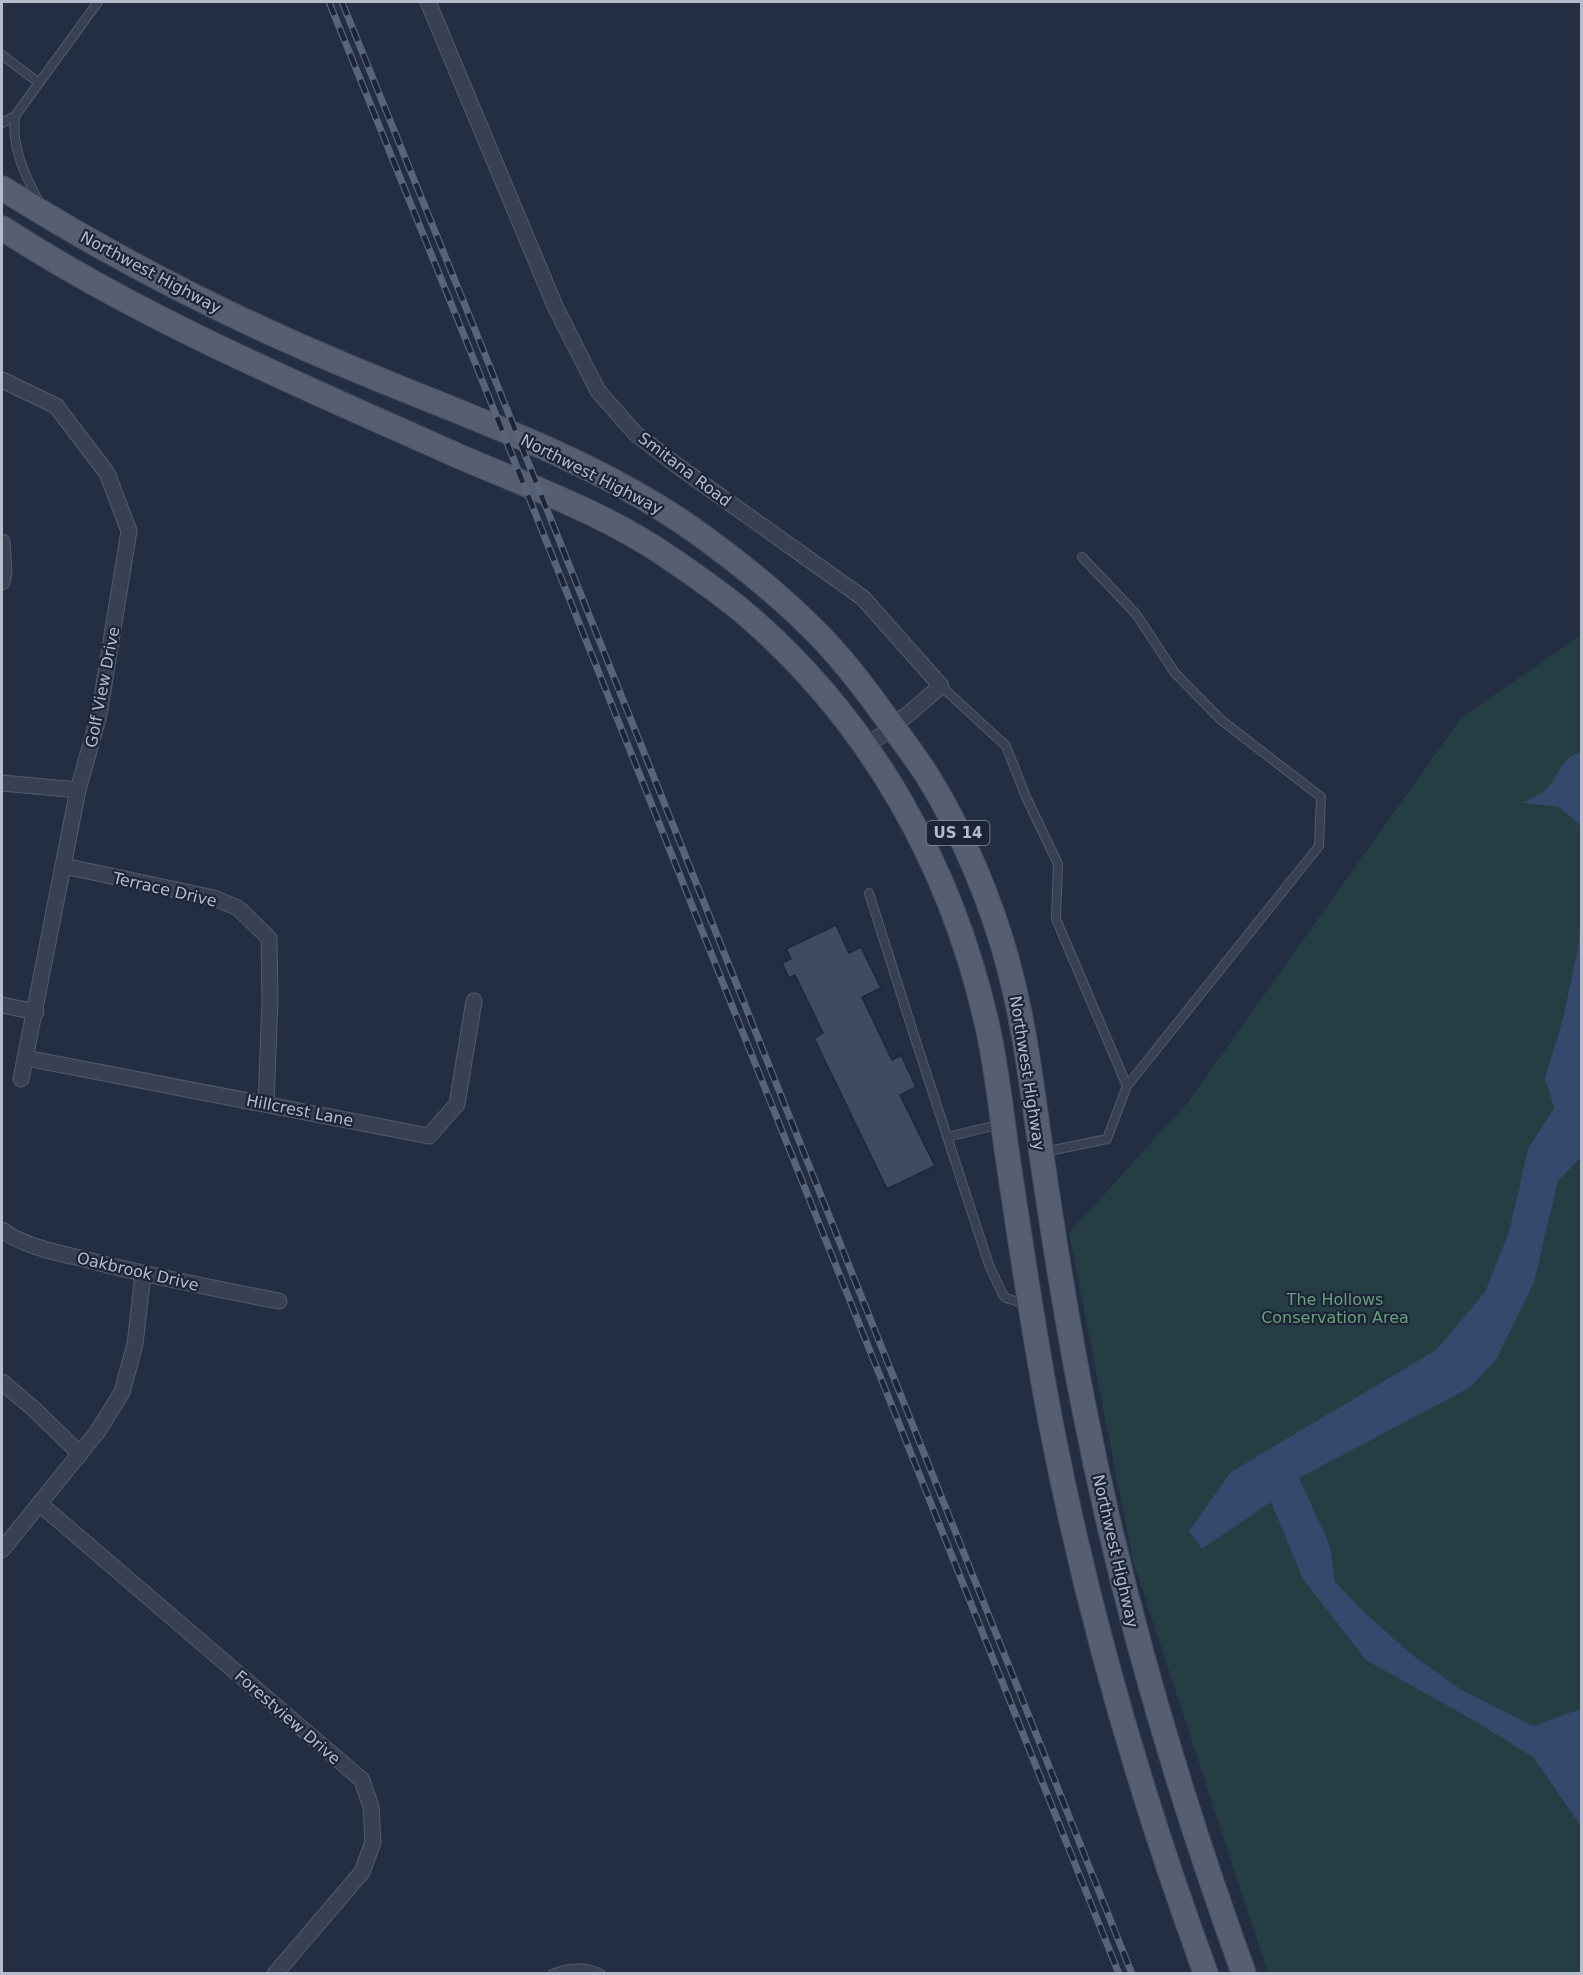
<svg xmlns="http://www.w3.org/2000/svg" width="1583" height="1975" font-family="'DejaVu Sans',sans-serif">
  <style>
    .green { fill: #253e44 }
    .water { fill: #36486b }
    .building { fill: #404b63; stroke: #1e2739; stroke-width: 1.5 }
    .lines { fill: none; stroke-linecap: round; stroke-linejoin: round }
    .service-casing { stroke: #535b6c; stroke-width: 10 }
    .minor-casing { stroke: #535b6c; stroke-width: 17 }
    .primary-casing { stroke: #42495b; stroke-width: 26 }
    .service { stroke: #384152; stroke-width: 8 }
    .minor { stroke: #384152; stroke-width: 15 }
    .primary { stroke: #565f72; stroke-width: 24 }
    .rail-casing { stroke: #596479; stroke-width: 7 }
    .rail { stroke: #1c2537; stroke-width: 4.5; stroke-dasharray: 14; stroke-linecap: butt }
    .labels { text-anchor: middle; stroke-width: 4.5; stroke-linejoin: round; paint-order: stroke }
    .shield { fill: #1c2537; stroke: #878f9f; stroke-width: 1.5 }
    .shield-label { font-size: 15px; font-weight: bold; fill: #b5bccc }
    .street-label { font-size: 16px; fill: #b5bccc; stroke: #1c2537 }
    .park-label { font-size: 16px; fill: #699f7a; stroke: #1c2537 }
  </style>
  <rect width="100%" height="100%" fill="#232e43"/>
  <polygon class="green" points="1581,635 1581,1973 1268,1973 1133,1561 1069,1233 1188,1102 1461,718"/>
  <g class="water">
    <path d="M 1581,753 L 1581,826 L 1559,807 L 1523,803 C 1530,799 1539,795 1545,790 C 1559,779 1560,755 1581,753 Z"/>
    <polygon points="1581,917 1581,1157 1558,1181 1534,1282 1496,1360 1469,1388 1299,1478 1330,1546 1335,1582 1366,1614 1411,1654 1460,1689 1533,1726 1581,1709 1581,1826 1533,1757 1473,1720 1366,1660 1303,1579 1271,1502 1202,1549 1189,1531 1231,1472 1436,1350 1485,1292 1509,1232 1528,1149 1554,1108 1545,1078 1563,1019 1578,948"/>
  </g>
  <polygon class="building" points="836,925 849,953 861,947 881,988 862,997 892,1060 901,1055 916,1087 900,1095 935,1166 887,1189 814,1038 823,1033 795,975 789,978 782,963 791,959 786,949"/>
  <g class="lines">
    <g class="service-casing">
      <g id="service">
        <polyline points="2,55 39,83"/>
        <path d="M 15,116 C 11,147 25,175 39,202"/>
        <polyline points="2,123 15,116 98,2"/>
        <polyline points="941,686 1006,746 1026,797 1058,864 1056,919 1127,1086"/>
        <polyline points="869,893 913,1032 989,1265 1003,1295 1006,1298 1025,1304"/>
        <polyline points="947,1137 1001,1124"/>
        <polyline points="1044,1152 1107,1139 1127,1086 1319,846 1321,797 1221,720 1175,673 1136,614 1082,557"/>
        <path d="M 552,1974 C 569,1967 585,1965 601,1974"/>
      </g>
    </g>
    <g class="minor-casing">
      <g id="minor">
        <polyline points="428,2 555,306 598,391 635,433 675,464 863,598 941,686 893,727 866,746"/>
        <polyline points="2,380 56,406 107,473 129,531 99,715 78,790 21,1079"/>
        <polyline points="2,542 4,572 2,582"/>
        <polyline points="2,783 78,790"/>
        <polyline points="64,866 214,898 238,908 269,938 270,1001 266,1104"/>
        <polyline points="2,1005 36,1012"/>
        <polyline points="26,1058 429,1136 457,1104 474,1001"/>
        <path d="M 2,1230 C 22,1246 59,1253 84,1259 C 148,1276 213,1288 279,1301"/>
        <polyline points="2,1382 35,1410 80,1454"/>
        <polyline points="40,1504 362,1780 371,1807 373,1842 362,1872 275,1974"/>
        <polyline points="2,1550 98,1431 122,1392 135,1344 143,1274"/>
      </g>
    </g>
    <g class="primary-casing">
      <g id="primary">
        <path d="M 2,188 C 112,257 228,317 349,367 C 465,416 587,456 691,528 C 733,558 774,590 810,626 C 836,651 858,679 879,708 C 895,730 912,752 927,775 C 963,833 993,905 1010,971 C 1026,1033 1033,1095 1042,1158 C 1054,1240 1067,1322 1083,1403 C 1121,1598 1176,1787 1244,1974"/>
        <path d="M 2,228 C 144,320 302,386 456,455 C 530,487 608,514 674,561 C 699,578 725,596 748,616 C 873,724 953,870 988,1029 C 998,1074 1002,1121 1009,1166 C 1022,1254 1035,1342 1052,1429 C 1088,1614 1141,1797 1206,1974"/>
      </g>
    </g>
    <use href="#service" class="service"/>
    <use href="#minor" class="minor"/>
    <use href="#primary" class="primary"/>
    <g class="rail-casing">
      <g id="rail">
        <polyline points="329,2 474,360 1119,1974"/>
        <polyline points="342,2 490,367 1132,1974"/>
      </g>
    </g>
    <use href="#rail" class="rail"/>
  </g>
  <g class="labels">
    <rect class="shield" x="926.5" y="821" width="63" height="24" rx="4.5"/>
    <g class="shield-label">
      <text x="958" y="838">US 14</text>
    </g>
    <g class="street-label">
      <text transform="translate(151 272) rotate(28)" y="6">Northwest Highway</text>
      <text transform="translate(685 469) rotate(37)" y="6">Smitana Road</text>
      <text transform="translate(592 474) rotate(27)" y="6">Northwest Highway</text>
      <text transform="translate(102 687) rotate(-79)" y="6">Golf View Drive</text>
      <text transform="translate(165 889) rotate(13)" y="6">Terrace Drive</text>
      <text transform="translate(1028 1073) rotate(81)" y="6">Northwest Highway</text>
      <text transform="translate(300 1110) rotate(11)" y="6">Hillcrest Lane</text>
      <text transform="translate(138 1271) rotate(13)" y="6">Oakbrook Drive</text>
      <text transform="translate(1116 1551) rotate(77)" y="6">Northwest Highway</text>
      <text transform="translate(288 1717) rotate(41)" y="6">Forestview Drive</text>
    </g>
    <g class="park-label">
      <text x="1335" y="1305">The Hollows<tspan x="1335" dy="18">Conservation Area</tspan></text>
    </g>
  </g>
  <rect width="1583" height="1975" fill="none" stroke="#b5bccc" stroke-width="6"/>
</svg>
